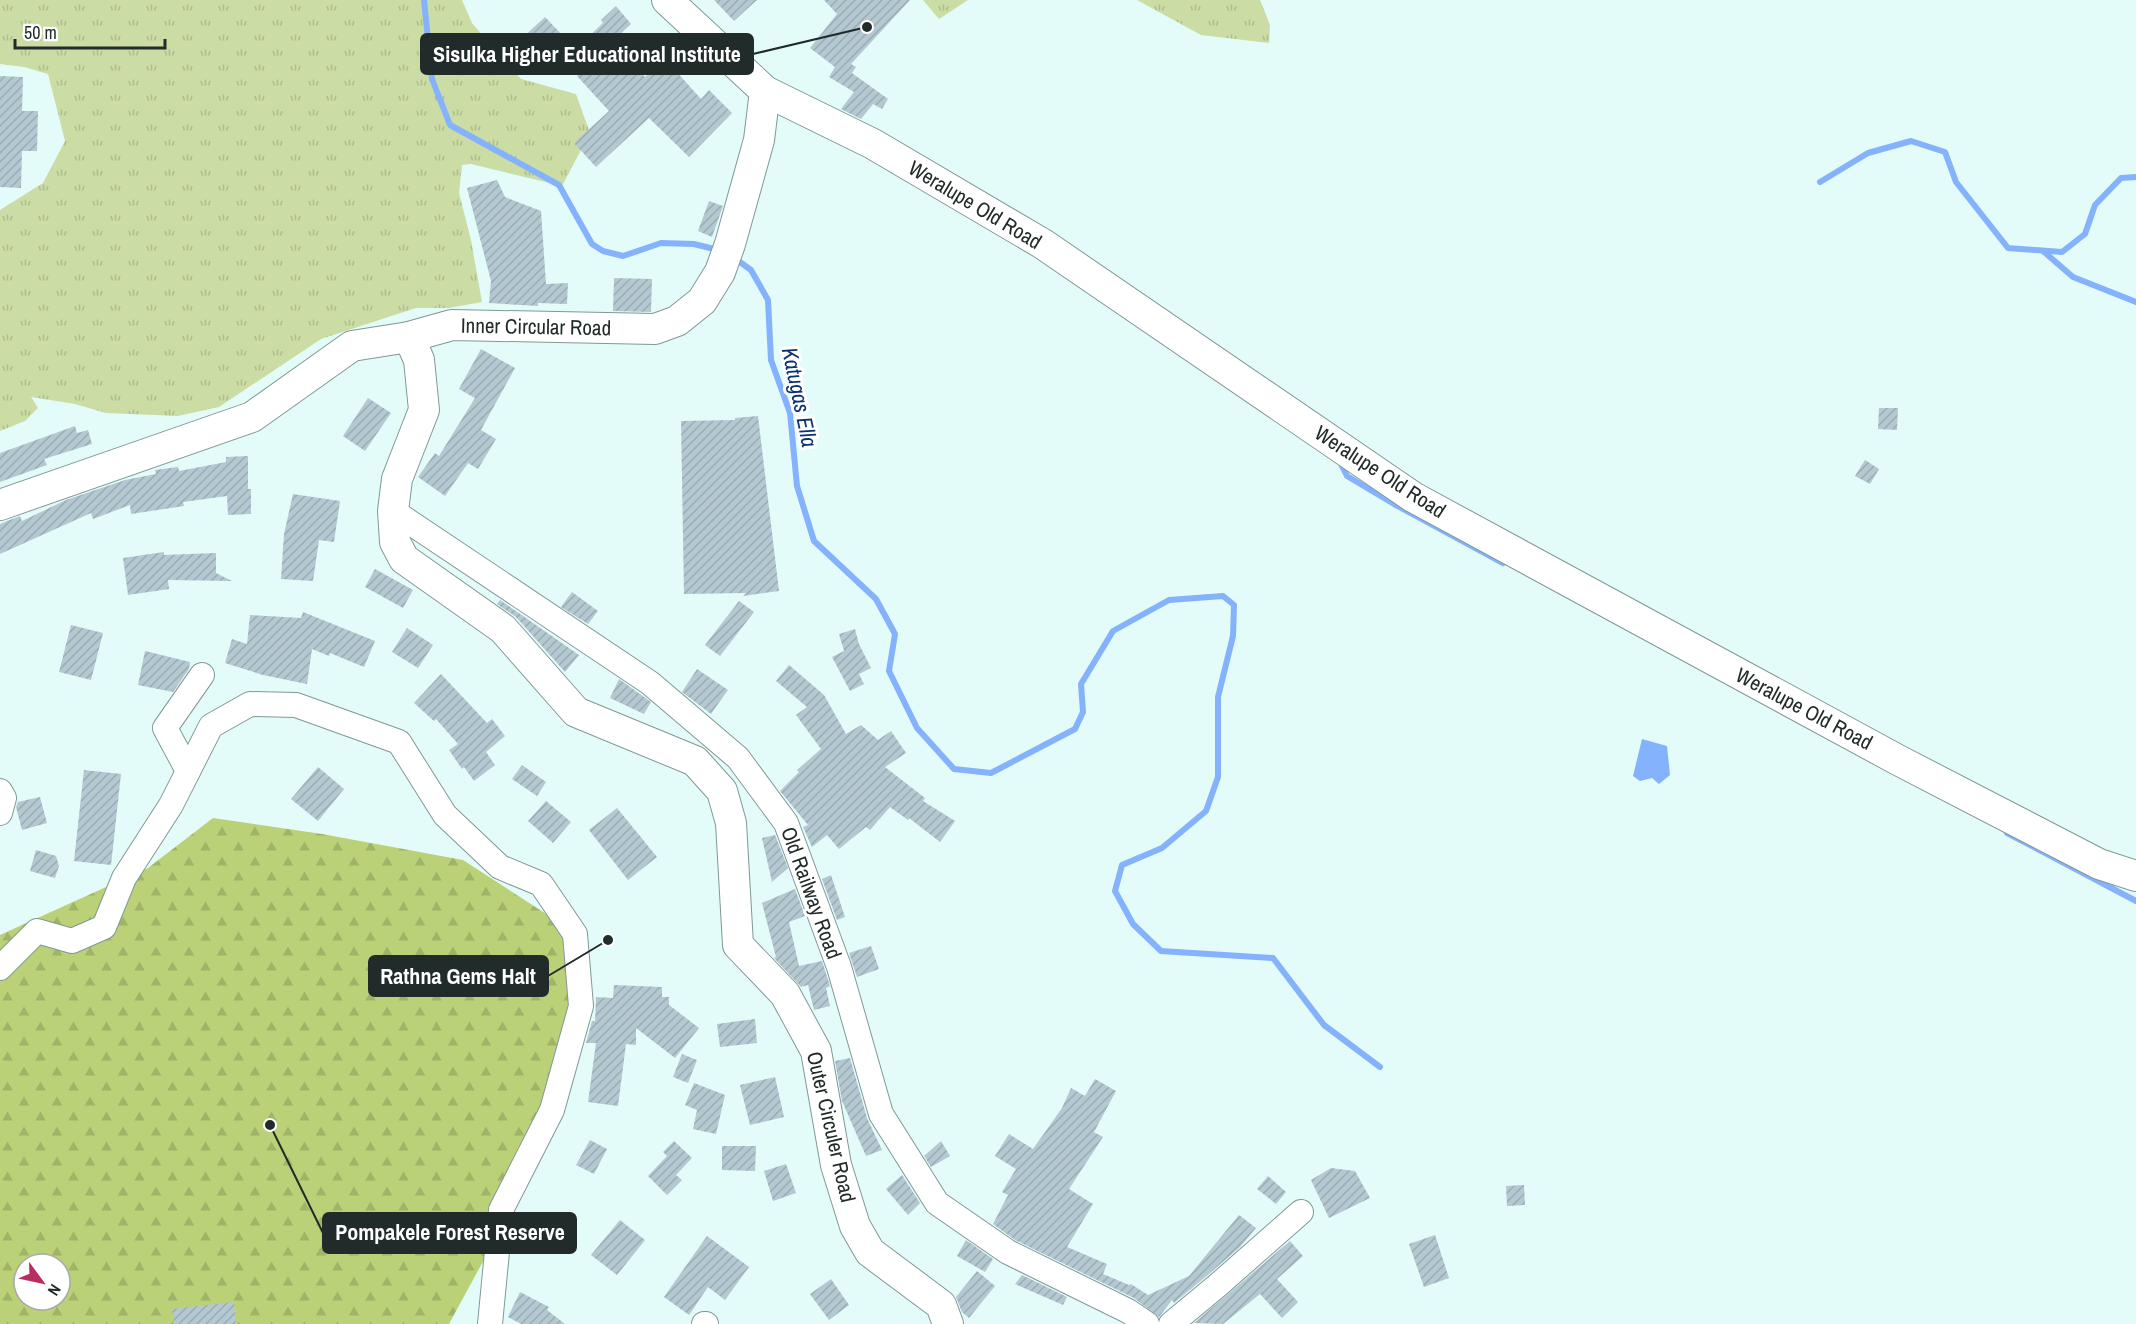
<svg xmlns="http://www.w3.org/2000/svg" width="2136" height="1324" font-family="'Archivo Narrow',sans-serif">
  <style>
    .grass { fill: url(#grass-tufts) }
    .forest { fill: url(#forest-firs); fill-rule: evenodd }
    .water { fill: #84b2fc }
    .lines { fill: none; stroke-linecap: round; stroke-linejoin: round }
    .stream { stroke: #84b2fc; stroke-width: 6 }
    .building { fill: url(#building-hatch) }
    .minor-casing { stroke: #819896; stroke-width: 26 }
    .tertiary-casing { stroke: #819896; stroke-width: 32 }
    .minor { stroke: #fff; stroke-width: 24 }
    .tertiary { stroke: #fff; stroke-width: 30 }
    .labels { text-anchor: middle; stroke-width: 6; stroke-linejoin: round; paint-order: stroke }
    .street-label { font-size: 21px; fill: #212b2a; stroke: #fff }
    .water-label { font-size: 22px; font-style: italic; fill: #0b3373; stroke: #fff }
    .leader { fill: none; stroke: #212b2a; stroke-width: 2 }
    .callout-dot { fill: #212b2a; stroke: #fff; stroke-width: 2 }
    .callout { fill: #212b2a; stroke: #212b2a; stroke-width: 2 }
    .callout-label { font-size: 22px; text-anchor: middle; font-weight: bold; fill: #fff }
  </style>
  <defs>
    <pattern id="grass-tufts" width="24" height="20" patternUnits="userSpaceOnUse" patternTransform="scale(1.5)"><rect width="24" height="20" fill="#ccdca5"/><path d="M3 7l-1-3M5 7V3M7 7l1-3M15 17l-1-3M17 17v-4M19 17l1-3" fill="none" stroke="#afbd8e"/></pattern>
    <pattern id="forest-firs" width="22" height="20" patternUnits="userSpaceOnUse" patternTransform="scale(1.5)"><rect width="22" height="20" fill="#bad177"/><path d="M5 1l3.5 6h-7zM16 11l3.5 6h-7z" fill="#a0b467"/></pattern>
    <pattern id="building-hatch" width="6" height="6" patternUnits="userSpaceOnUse" patternTransform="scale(1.5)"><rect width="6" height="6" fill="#b3c8d1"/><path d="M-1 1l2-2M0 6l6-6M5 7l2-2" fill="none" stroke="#9aacb4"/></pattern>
  </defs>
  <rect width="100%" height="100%" fill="#e3fcfa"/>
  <g class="grass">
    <polygon points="0,0 462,0 472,23 521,79 576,94 590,133 562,186 471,164 462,165 459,193 471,240 482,302 449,308 416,308 321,339 219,407 178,416 106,413 75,404 31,397 38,408 25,421 0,431 0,210 43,183 65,141 48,74 24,67 0,64"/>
    <polygon points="923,0 968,0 939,19"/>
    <polygon points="1137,0 1260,0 1270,25 1269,43 1201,35"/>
  </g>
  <path class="forest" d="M 213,818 L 322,834 L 463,860 L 577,934 L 567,1039 L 511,1210 L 449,1324 L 0,1324 L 0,935 L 148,868 ZM 24,1264 L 60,1264 L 60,1300 L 24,1300 Z"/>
  <polygon class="water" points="1642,739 1667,746 1670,775 1659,784 1652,778 1640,781 1633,776"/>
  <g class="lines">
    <g class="stream">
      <polyline points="424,0 432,79 450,125 559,185 592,244 603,251 623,256 661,243 694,244 718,250"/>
      <polyline points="1820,182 1868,153 1911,141 1945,152 1956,182 2008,248 2062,252 2085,234 2095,205 2121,178 2136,177"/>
      <polyline points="2043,251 2073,277 2136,302"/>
      <polyline points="733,257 751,270 768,300 771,360 790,413 797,486 814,541 876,599 895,634 889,671 917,728 954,769 991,773 1075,729 1083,712 1081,684 1113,631 1169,600 1223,596 1234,605 1233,636 1218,697 1218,777 1206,811 1162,848 1122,865 1115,891 1133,924 1161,951 1273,958 1324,1025 1380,1067"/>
      <polyline points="1339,460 1347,476 1394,504 1503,563"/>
      <polyline points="2007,833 2136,901"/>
    </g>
  </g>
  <g class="building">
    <polygon points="714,0 757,0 734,21"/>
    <polygon points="824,0 910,0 851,64 856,67 852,73 888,99 882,109 873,104 861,119 841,109 854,92 829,77 835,67 810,48 837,14"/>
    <polygon points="616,6 631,24 613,41 645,77 665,59 701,99 709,90 732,113 689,157 649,118 596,167 574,143 609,111 577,76 580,73 566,58 603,23 601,20"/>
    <polygon points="545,17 565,38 528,72 509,50"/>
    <polygon points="0,76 23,77 22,111 38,111 37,151 22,151 21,188 0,187"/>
    <polygon points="497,180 505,197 541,211 546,284 568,283 567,304 538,303 538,306 489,303 491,281 467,188"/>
    <polygon points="709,201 723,206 712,237 698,231"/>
    <polygon points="614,278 652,279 651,312 613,311"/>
    <polygon points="481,349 515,368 481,430 496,439 478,469 468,463 445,496 418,477 435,453 439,456 475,398 459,389"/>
    <polygon points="368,398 391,413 365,451 343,436"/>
    <polygon points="1879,408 1898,408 1897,430 1878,429"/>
    <polygon points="758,416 779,591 743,596 746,593 684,594 681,421 735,420 735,418"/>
    <polygon points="75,426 77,433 88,430 92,444 44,459 47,465 0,482 0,453"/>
    <polygon points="248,456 248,489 251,489 251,514 228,515 227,496 183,502 184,506 131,514 130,505 93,519 91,513 0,554 0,524 7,521 20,516 22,521 66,500 125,480 156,474 155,470 178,467 179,471 226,462 226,457"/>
    <polygon points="1865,460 1879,469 1870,484 1855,476"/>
    <polygon points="293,494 340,501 334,542 319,540 313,581 281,579 284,534"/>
    <polygon points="164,552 164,555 216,553 216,573 232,581 168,580 169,589 128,595 123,558"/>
    <polygon points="375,569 413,590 403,608 365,587"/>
    <polygon points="572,592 598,611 588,624 561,607"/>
    <polygon points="500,600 579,655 565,672 516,617 497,604"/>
    <polygon points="739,601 754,612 720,656 705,645"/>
    <polygon points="303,612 375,641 364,667 330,653 329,656 312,649 307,684 263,675 225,663 232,639 247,644 250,615 301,618"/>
    <polygon points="71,625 103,633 91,680 59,672"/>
    <polygon points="407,628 433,645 418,668 392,652"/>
    <polygon points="855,629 859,644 871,668 859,674 864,684 850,691 832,657 844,651 839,634"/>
    <polygon points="145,651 190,662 189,669 173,692 138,685"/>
    <polygon points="789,665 824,695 846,734 861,725 878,740 891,731 906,753 885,767 925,798 923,801 955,821 940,842 909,818 908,820 890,807 870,830 866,827 839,849 827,835 812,847 803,827 808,825 780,791 799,772 797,770 821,749 796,715 807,707 776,681"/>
    <polygon points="697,669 728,690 711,714 682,692"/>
    <polygon points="441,674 487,723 492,719 505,736 486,752 495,765 474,781 464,767 462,769 449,750 458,744 436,719 434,721 414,703"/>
    <polygon points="619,679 651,702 644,714 610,698"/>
    <polygon points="522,765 546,782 537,796 512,779"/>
    <polygon points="318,767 344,789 318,821 291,799"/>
    <polygon points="84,770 121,774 111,865 74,861"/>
    <polygon points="40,797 47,823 22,830 16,807 18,802"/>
    <polygon points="546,801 571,822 553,843 528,821"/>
    <polygon points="617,808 657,857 628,880 589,830"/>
    <polygon points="775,835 788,868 772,882 762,838"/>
    <polygon points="36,850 56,856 59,866 55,878 30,871"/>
    <polygon points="831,875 845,917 837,920 822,879"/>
    <polygon points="795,889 805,916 789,922 799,966 822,961 830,986 826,988 830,1006 814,1010 808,985 801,987 774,958 776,957 762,903"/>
    <polygon points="871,946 879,969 857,977 849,953"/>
    <polygon points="614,985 662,987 662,997 669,997 669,1005 699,1028 675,1058 636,1028 636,1045 626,1044 618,1106 588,1102 596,1043 586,1043 592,1021 595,1021 596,997 613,998"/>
    <polygon points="755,1019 757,1043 720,1047 717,1024"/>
    <polygon points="682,1054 697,1060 688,1083 673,1077"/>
    <polygon points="850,1058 867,1118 882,1150 866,1156 842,1101 835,1061"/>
    <polygon points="775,1077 784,1117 750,1125 740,1085"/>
    <polygon points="1095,1079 1116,1091 1094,1132 1103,1137 1069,1189 1093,1204 1067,1247 1107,1264 1103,1274 1129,1285 1131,1284 1148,1295 1189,1276 1239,1215 1256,1228 1240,1247 1209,1274 1174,1303 1172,1300 1159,1317 1134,1298 1015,1240 993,1224 1008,1195 1002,1192 1016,1169 995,1156 1009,1134 1033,1149 1062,1108 1071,1088 1085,1096"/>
    <polygon points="694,1083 725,1095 716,1134 693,1129 697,1110 685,1105"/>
    <polygon points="590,1140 607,1149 594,1174 576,1165"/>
    <polygon points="674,1141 692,1158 676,1175 682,1180 667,1195 648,1176 667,1156 663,1152"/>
    <polygon points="941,1141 950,1156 931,1167 924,1156"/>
    <polygon points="722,1146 756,1146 755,1171 722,1170"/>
    <polygon points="786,1164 796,1193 773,1201 764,1171"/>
    <polygon points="1331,1168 1355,1171 1370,1198 1329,1218 1311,1180"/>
    <polygon points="902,1175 920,1203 908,1215 886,1189"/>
    <polygon points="1268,1176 1286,1192 1276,1204 1257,1189"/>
    <polygon points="1524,1185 1525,1205 1507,1206 1506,1186"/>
    <polygon points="620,1220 645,1240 617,1275 591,1255"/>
    <polygon points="1435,1235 1449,1278 1424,1287 1409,1244"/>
    <polygon points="707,1236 749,1267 725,1300 708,1287 689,1315 664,1297"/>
    <polygon points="966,1240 993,1259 985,1272 957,1256"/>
    <polygon points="1290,1241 1303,1256 1277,1279 1298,1302 1282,1318 1260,1294 1223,1324 1194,1323"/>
    <polygon points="977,1271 995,1286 969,1318 962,1312 956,1297"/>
    <polygon points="1022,1275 1067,1297 1063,1305 1015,1284"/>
    <polygon points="831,1279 849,1305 829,1320 810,1294"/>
    <polygon points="520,1292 549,1307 547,1310 565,1324 521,1324 508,1317"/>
    <polygon points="234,1302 236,1324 174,1324 172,1309"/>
  </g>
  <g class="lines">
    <g class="minor-casing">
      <g id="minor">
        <polyline points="393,511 650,683 738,758 786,823 839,967 881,1114 937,1203 1008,1252 1128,1311 1147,1324"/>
        <polyline points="188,771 165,728 202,675"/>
        <polyline points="0,791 4,798 0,813"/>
        <polyline points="0,968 37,931 72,941 104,927 124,878 171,805 211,726 250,704 296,705 399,742 445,815 500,867 541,884 575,934 581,1006 552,1110 501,1210 490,1324"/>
        <polyline points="704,1324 706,1324"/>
        <polyline points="1171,1324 1218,1285 1301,1212"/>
      </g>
    </g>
    <g class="tertiary-casing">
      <g id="tertiary">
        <polyline points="667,0 765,91 873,144 1043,244 1413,497 1898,760 2099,864 2136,876"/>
        <polyline points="409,337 419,360 424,410 397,479 393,511 395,542 404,559 503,629 576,712 695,761 722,791 731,823 738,945 785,994 816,1051 836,1165 855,1226 870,1252 941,1305 948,1324"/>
        <polyline points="0,505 252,417 352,346 409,337 452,325 655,329 677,321 702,301 720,272 730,244 759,140 765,91"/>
      </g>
    </g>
    <use href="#minor" class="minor"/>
    <use href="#tertiary" class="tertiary"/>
  </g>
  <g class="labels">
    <g class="street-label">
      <text transform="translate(975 205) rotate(31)" y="7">Weralupe Old Road</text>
      <text transform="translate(536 327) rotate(1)" y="7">Inner Circular Road</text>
      <text transform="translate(1380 472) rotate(33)" y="7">Weralupe Old Road</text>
      <text transform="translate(1804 709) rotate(28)" y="7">Weralupe Old Road</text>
      <text transform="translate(811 893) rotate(70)" y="7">Old Railway Road</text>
      <text transform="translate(831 1127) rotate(77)" y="7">Outer Circuler Road</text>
    </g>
    <g class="water-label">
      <text transform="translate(800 397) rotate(78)" y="8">Katugas Ella</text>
    </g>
  </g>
  <path class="leader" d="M867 27L753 54M608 940L548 976M270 1125L323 1233"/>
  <g class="callout-dot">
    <circle cx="867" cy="27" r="6"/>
    <circle cx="608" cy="940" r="6"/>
    <circle cx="270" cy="1125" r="6"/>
  </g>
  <g class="callout">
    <rect x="421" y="34" width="332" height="40" rx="6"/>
    <rect x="369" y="956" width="179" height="40" rx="6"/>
    <rect x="323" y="1213" width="253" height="40" rx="6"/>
  </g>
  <g class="callout-label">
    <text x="587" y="62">Sisulka Higher Educational Institute</text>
    <text x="458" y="984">Rathna Gems Halt</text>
    <text x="450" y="1240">Pompakele Forest Reserve</text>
  </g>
  <g transform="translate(42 1282) rotate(123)"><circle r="28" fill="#ffffff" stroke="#a6aaaa" stroke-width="1.5"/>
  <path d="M0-4.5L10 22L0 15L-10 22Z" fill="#ba2d60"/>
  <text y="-9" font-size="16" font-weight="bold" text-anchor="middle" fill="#212b2a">N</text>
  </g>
  <path d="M15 39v9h150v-9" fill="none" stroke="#212b2a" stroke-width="3"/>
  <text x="24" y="39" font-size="18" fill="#212b2a" stroke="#ffffff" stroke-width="4.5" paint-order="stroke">50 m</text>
</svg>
